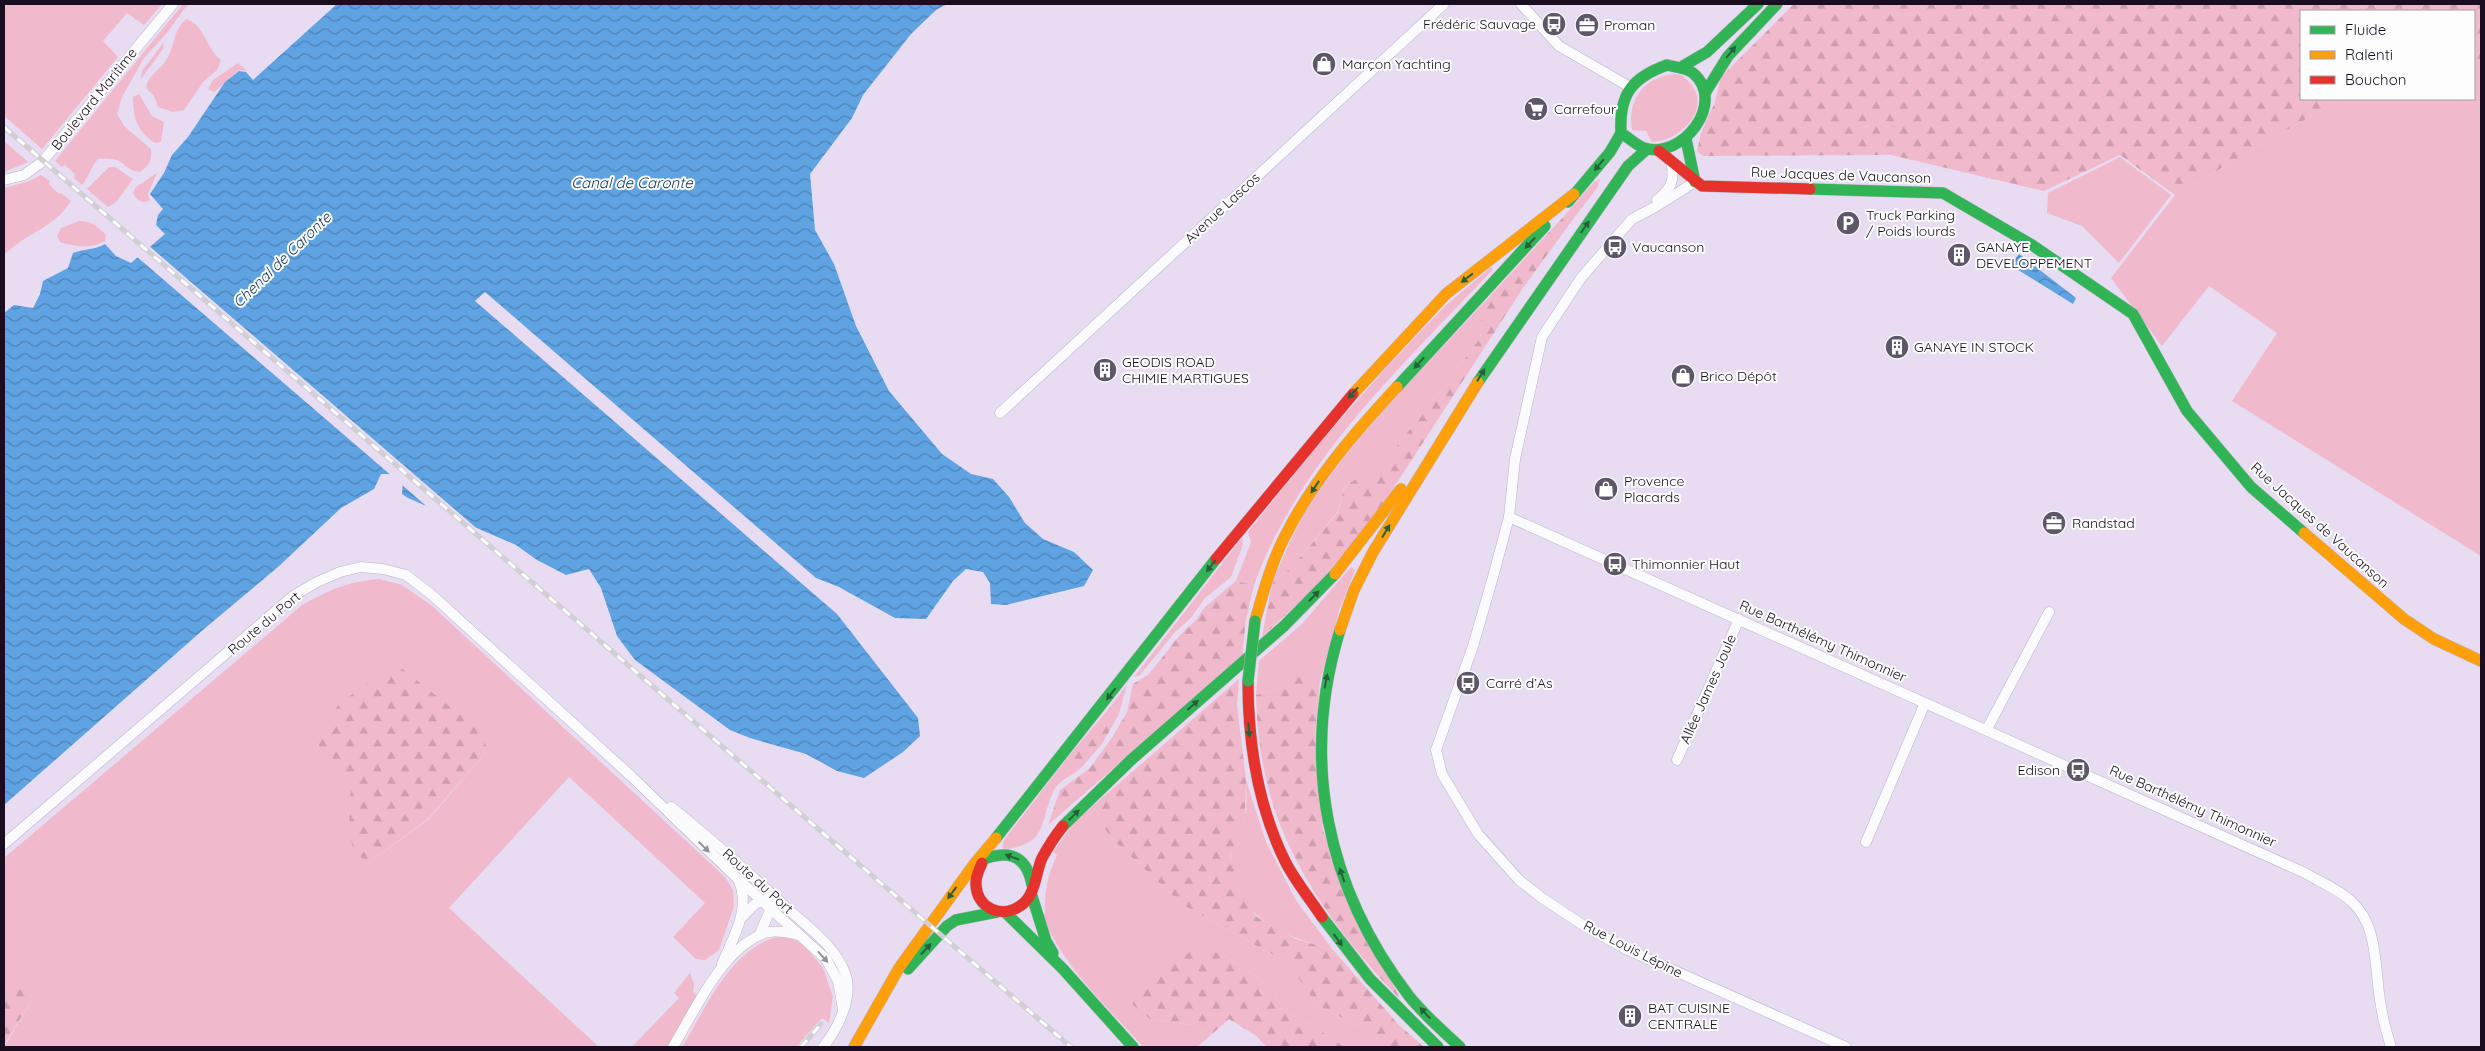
<svg xmlns="http://www.w3.org/2000/svg" width="2485" height="1051" font-family="Quicksand,sans-serif">
  <style>
    .green { fill: #f1b9cc; fill-rule: evenodd }
    .forest { fill: url(#forest-firs) }
    .water { fill: url(#water-waves) }
    .pier { fill: #e7dcf2 }
    .lines { fill: none; stroke-linecap: round; stroke-linejoin: round }
    .street-casing { stroke: #bdb4c7; stroke-width: 11 }
    .fast-casing { stroke: #bdb4c7; stroke-width: 12 }
    .slow-casing { stroke: #bdb4c7; stroke-width: 12 }
    .jam-casing { stroke: #bdb4c7; stroke-width: 12 }
    .street { stroke: #fbfafd; stroke-width: 10 }
    .fast { stroke: #30b455; stroke-width: 11 }
    .slow { stroke: #ff9f0a; stroke-width: 11 }
    .jam { stroke: #e5322d; stroke-width: 11 }
    .rail-casing { stroke: #d1ced4; stroke-width: 5 }
    .rail { stroke: #fdfdfd; stroke-width: 3; stroke-dasharray: 9; stroke-linecap: butt }
    .fast-bridge-casing { stroke: #bdb4c7; stroke-width: 12; stroke-linecap: butt }
    .fast-bridge { stroke: #30b455; stroke-width: 11 }
    .oneway { fill: #24613a }
    .oneway2 { fill: #95909a }
    .labels { text-anchor: middle; stroke-width: 4; stroke-linejoin: round; paint-order: stroke }
    .poi-label { font-size: 14px; fill: #180e20; stroke: #fdfdfd; text-anchor: start }
    .street-label { font-size: 14px; fill: #180e20; stroke: #fdfdfd }
    .water-label { font-size: 15px; font-style: italic; fill: #0d3455; stroke: #fdfdfd }
  </style>
  <defs>
    <pattern id="forest-firs" width="22" height="20" patternUnits="userSpaceOnUse" patternTransform="scale(1.25)"><rect width="22" height="20" fill="#f1b9cc"/><path d="M5 1l3.5 6h-7zM16 11l3.5 6h-7z" fill="#ce9eaf"/></pattern>
    <pattern id="water-waves" width="16" height="10" patternUnits="userSpaceOnUse" patternTransform="scale(1.25)"><rect width="16" height="10" fill="#5fa3e2"/><path d="M0 5q4-4 8 0t8 0" fill="none" stroke="#4d83b7"/></pattern>
  </defs>
  <rect width="100%" height="100%" fill="#e7dcf2"/>
  <g class="green">
    <polygon points="4,4 162,4 144,25 127,13 103,41 118,57 42,149 4,116"/>
    <path d="M 183,4 L 188,4 L 166,34 L 144,58 L 122,97 L 117,114 L 124,126 L 151,149 C 152,161 149,165 140,172 C 121,170 127,156 98,159 C 91,167 89,176 82,185 L 74,178 L 75,174 L 65,165 L 62,167 L 55,161 Z"/>
    <path d="M 186,19 C 204,24 206,48 221,60 L 217,70 L 203,82 L 184,110 L 173,112 L 158,107 L 154,96 L 146,88 C 147,77 158,71 165,62 C 175,48 172,32 186,19 Z"/>
    <polygon points="164,42 163,49 141,79 142,71"/>
    <polygon points="238,63 247,71 239,70 214,92 208,89 213,80"/>
    <polygon points="2474,67 2481,67 2481,556 2232,401 2277,333 2209,286 2162,346 2111,278 2175,195 2340,99 2474,99"/>
    <path d="M 1675,74 C 1683,75 1683,76 1688,81 C 1714,106 1682,141 1652,142 L 1646,131 L 1632,130 C 1627,99 1644,77 1675,74 Z"/>
    <path d="M 139,94 L 152,116 L 164,122 L 161,142 L 155,143 C 137,131 133,118 133,97 Z"/>
    <polygon points="4,141 28,162 4,172"/>
    <polygon points="2120,157 2171,195 2119,263 2082,226 2047,213 2048,193"/>
    <polygon points="109,167 115,167 133,179 116,202 108,207 87,189"/>
    <path d="M 157,173 L 148,194 L 150,200 C 143,205 136,199 133,193 L 136,187 Z"/>
    <path d="M 41,175 L 50,181 L 49,184 L 59,194 L 61,193 L 71,201 C 53,229 27,232 4,255 L 4,188 L 30,181 Z"/>
    <polygon points="1600,179 1597,188 1571,222 1565,215 1594,182"/>
    <path d="M 79,221 C 91,220 98,227 106,235 L 105,241 C 90,249 76,247 60,242 L 57,236 L 61,228 Z"/>
    <path d="M 1491,267 L 1493,269 C 1403,366 1300,458 1254,585 L 1236,581 L 1251,542 L 1248,532 L 1317,446 L 1385,369 L 1444,307 Z"/>
    <path d="M 1478,309 L 1482,325 L 1480,338 L 1447,383 L 1380,467 L 1351,482 L 1343,489 L 1338,511 L 1294,565 L 1272,583 C 1285,553 1297,523 1315,497 C 1361,429 1422,370 1478,309 Z"/>
    <polygon points="1242,538 1243,544 1231,577 1205,598 1191,618 1175,632 1140,675 1134,677"/>
    <polygon points="1351,567 1355,570 1339,611 1320,681 1315,675 1284,680 1278,689 1256,695 1259,661 1302,624"/>
    <path d="M 379,579 L 402,585 L 431,605 L 725,877 L 733,890 L 734,906 L 719,950 L 705,960 L 696,959 L 673,937 L 705,903 L 569,777 L 449,908 L 599,1047 L 4,1047 L 33,998 L 17,981 L 4,992 L 4,858 L 301,606 C 328,590 347,582 379,579 ZM 487,751 L 429,819 L 367,864 L 351,801 L 351,779 Z"/>
    <polygon points="1127,684 1119,714 1111,706"/>
    <path d="M 1068,757 L 1069,761 L 1081,768 C 1073,775 1058,781 1054,790 C 1039,821 1049,845 1004,849 L 1002,847 L 1004,840 Z"/>
    <path d="M 1246,780 L 1266,842 L 1297,902 L 1333,950 C 1282,935 1235,918 1231,858 C 1230,846 1241,830 1244,818 C 1248,807 1246,792 1246,780 Z"/>
    <path d="M 1094,805 L 1109,836 L 1183,905 L 1288,963 L 1317,1005 L 1373,1034 L 1384,1047 L 1344,1047 L 1317,1028 L 1283,1010 L 1272,987 L 1222,954 L 1150,1019 L 1192,1025 L 1212,1034 L 1197,1047 L 1143,1047 C 1107,1006 1062,966 1042,914 L 1045,913 C 1044,891 1048,875 1057,855 L 1053,852 L 1073,824 Z"/>
    <path d="M 775,937 L 791,938 L 803,944 L 823,968 L 833,997 L 829,1023 L 822,1018 L 796,1047 L 682,1047 C 707,1007 727,954 775,937 Z"/>
    <polygon points="690,973 694,985 693,992 697,996 667,1047 632,1047 679,998 674,993"/>
  </g>
  <g class="forest">
    <polygon points="1794,4 2481,4 2481,67 2474,67 2474,11 2301,11 2301,99 2340,99 2175,195 2120,155 2044,191 1891,155 1703,156 1697,151 1701,133 1715,102 1721,77"/>
    <polygon points="1565,215 1571,222 1523,288 1378,512 1319,583 1262,637 1272,583 1294,565 1338,512 1343,490 1351,482 1380,467 1447,383 1480,338 1482,325 1478,309"/>
    <polygon points="1236,581 1254,585 1246,620 1242,657 1048,825 1060,790 1090,768 1113,736 1127,712 1133,684 1149,674 1179,636 1196,620 1205,607"/>
    <polygon points="395,663 483,733 487,751 428,819 367,864 353,847 349,833 351,779 319,749 317,734 340,703"/>
    <path d="M 1294,673 L 1316,675 L 1320,681 L 1315,734 L 1323,831 L 1400,999 C 1341,938 1284,862 1266,778 C 1259,750 1257,723 1256,695 L 1278,689 L 1284,680 Z"/>
    <polygon points="1239,679 1237,705 1246,780 1245,816 1230,856 1240,893 1257,917 1296,939 1333,950 1398,1024 1424,1047 1384,1047 1373,1034 1317,1005 1288,963 1183,905 1109,836 1094,805"/>
    <polygon points="1111,706 1119,714 1102,744 1081,768 1069,761 1068,757"/>
    <polygon points="1196,948 1222,954 1272,987 1283,1010 1317,1028 1344,1047 1267,1047 1255,1035 1229,1019 1212,1034 1192,1025 1150,1019 1133,1005 1131,988"/>
    <polygon points="17,981 33,998 4,1045 4,992"/>
  </g>
  <g class="water">
    <path d="M 337,4 L 947,4 L 936,10 L 911,34 L 863,95 L 852,118 L 810,174 L 815,230 L 834,264 L 856,326 L 889,391 L 942,454 L 971,474 L 993,479 L 1009,497 L 1025,523 L 1043,539 L 1074,552 L 1093,570 L 1084,586 L 1006,605 L 991,604 L 990,583 L 983,572 L 966,569 L 953,581 L 926,619 L 895,618 L 839,587 L 816,578 L 485,292 L 475,301 L 837,614 L 918,718 L 920,736 L 903,752 L 864,778 L 837,771 L 806,754 L 750,738 L 730,730 L 635,660 L 617,636 L 601,588 L 589,569 L 566,575 L 537,560 L 516,545 L 408,498 L 402,494 L 403,479 L 392,474 L 381,474 L 374,489 L 341,508 L 278,567 L 204,629 L 4,805 L 4,313 L 14,305 L 33,308 L 40,294 L 43,281 L 68,268 L 73,253 C 84,249 94,250 105,244 L 116,256 L 131,263 L 165,234 L 156,225 L 158,215 L 163,209 L 150,194 L 164,173 L 172,155 L 188,137 L 225,82 L 239,71 L 246,72 L 253,80 Z"/>
    <polygon points="2019,254 2076,298 2073,304 2010,265"/>
  </g>
  <polygon class="pier" points="148,245 206,295 481,532 433,512 401,484 401,480 393,477 136,256"/>
  <g class="lines">
    <g class="street-casing">
      <g id="street">
        <polyline points="1521,4 1559,46 1630,87"/>
        <polyline points="4,180 24,175 42,162 173,4"/>
        <polyline points="1695,182 1655,207 1632,219 1581,278 1542,337 1515,459 1509,517 1493,577 1473,646 1436,750 1442,774 1478,834 1519,880 1542,898 1586,927 1628,950 1846,1047"/>
        <path d="M 1657,200 C 1672,188 1675,180 1671,161"/>
        <polyline points="1000,413 1444,4"/>
        <path d="M 1509,517 L 2305,873 C 2320,882 2338,889 2351,901 C 2380,926 2374,972 2381,1006 C 2383,1020 2387,1034 2391,1047"/>
        <polyline points="1987,729 2049,612"/>
        <polyline points="1677,760 1739,619"/>
        <path d="M 671,807 C 712,839 749,873 787,908 C 808,927 835,946 845,973 C 854,996 838,1029 823,1047"/>
        <polyline points="1866,842 1925,703"/>
        <polyline points="4,844 293,596 317,582 340,572 361,567 383,569 406,575 432,595 631,776 739,880 826,959 838,981 843,1009"/>
        <polyline points="741,918 755,904 767,899"/>
        <polyline points="760,934 772,905"/>
        <path d="M 722,964 C 733,938 751,909 739,881"/>
        <path d="M 673,1047 C 694,1012 721,952 760,935 C 771,929 787,932 798,935"/>
      </g>
    </g>
    <g class="fast-casing">
      <g id="fast">
        <path d="M 1667,65 C 1674,67 1687,68 1693,73 C 1727,102 1683,160 1644,148 C 1636,145 1628,137 1621,133 C 1619,95 1631,78 1667,65 Z"/>
        <polyline points="1683,66 1707,52 1758,4"/>
        <polyline points="1705,93 1728,56 1777,4"/>
        <polyline points="1686,139 1695,182"/>
        <polyline points="1810,189 1943,193 2032,245 2133,314 2187,411 2251,487 2304,533"/>
        <polyline points="1568,202 1610,152 1621,133"/>
        <polyline points="1478,382 1628,166 1647,149"/>
        <polyline points="1397,387 1545,226"/>
        <path d="M 1340,630 C 1300,760 1326,888 1409,996 C 1424,1015 1443,1031 1460,1047"/>
        <polyline points="1063,826 1131,760 1284,626 1335,574"/>
        <polyline points="996,838 1216,559"/>
        <path d="M 976,862 C 1004,850 1026,851 1032,885"/>
        <polyline points="1031,893 1046,941 1053,953"/>
        <polyline points="1005,912 1063,969 1133,1047"/>
        <polyline points="1322,917 1370,979 1438,1047"/>
        <polyline points="908,969 947,926 956,920 997,912"/>
      </g>
    </g>
    <g class="slow-casing">
      <g id="slow">
        <polyline points="1353,394 1446,294 1574,194"/>
        <polyline points="2304,533 2404,619 2434,639 2481,661"/>
        <polyline points="1335,574 1401,489"/>
        <path d="M 1255,621 C 1263,593 1271,564 1284,538 C 1312,482 1354,433 1397,387"/>
        <polyline points="1340,630 1354,590 1373,552 1478,382"/>
        <polyline points="854,1047 899,968 975,863 996,838"/>
      </g>
    </g>
    <g class="jam-casing">
      <g id="jam">
        <polyline points="1659,151 1702,186 1810,189"/>
        <polyline points="1216,559 1353,394"/>
        <path d="M 1248,681 C 1248,743 1258,807 1286,863 C 1296,882 1310,899 1322,917"/>
        <path d="M 982,863 C 979,870 975,877 976,885 C 977,908 1001,919 1020,906 C 1036,896 1035,874 1042,858 C 1048,847 1055,836 1063,826"/>
      </g>
    </g>
    <use href="#street" class="street"/>
    <use href="#fast" class="fast"/>
    <use href="#slow" class="slow"/>
    <use href="#jam" class="jam"/>
    <g class="rail-casing">
      <g id="rail">
        <polyline points="4,127 1071,1047"/>
        <polyline points="801,1047 821,1024"/>
      </g>
    </g>
    <use href="#rail" class="rail"/>
    <g class="fast-bridge-casing">
      <polyline id="fast-bridge" points="1248,681 1255,621"/>
    </g>
    <use href="#fast-bridge" class="fast-bridge"/>
  </g>
  <defs><path id="oneway-solid" d="M-6-.8H1V-3.2L6.5 0L1 3.2V.8H-6Z" transform="scale(1.25)"/></defs>
  <g class="oneway">
    <use href="#oneway-solid" transform="translate(1731 52) rotate(-51)"/>
    <use href="#oneway-solid" transform="translate(1599 165) rotate(130)"/>
    <use href="#oneway-solid" transform="translate(1585 227) rotate(-55)"/>
    <use href="#oneway-solid" transform="translate(1530 243) rotate(133)"/>
    <use href="#oneway-solid" transform="translate(1467 278) rotate(142)"/>
    <use href="#oneway-solid" transform="translate(1419 363) rotate(133)"/>
    <use href="#oneway-solid" transform="translate(1481 375) rotate(-58)"/>
    <use href="#oneway-solid" transform="translate(1353 393) rotate(132)"/>
    <use href="#oneway-solid" transform="translate(1315 487) rotate(123)"/>
    <use href="#oneway-solid" transform="translate(1386 531) rotate(-59)"/>
    <use href="#oneway-solid" transform="translate(1211 566) rotate(128)"/>
    <use href="#oneway-solid" transform="translate(1314 596) rotate(-46)"/>
    <use href="#oneway-solid" transform="translate(1326 681) rotate(-79)"/>
    <use href="#oneway-solid" transform="translate(1111 694) rotate(128)"/>
    <use href="#oneway-solid" transform="translate(1193 705) rotate(-41)"/>
    <use href="#oneway-solid" transform="translate(1249 730) rotate(85)"/>
    <use href="#oneway-solid" transform="translate(1074 815) rotate(-45)"/>
    <use href="#oneway-solid" transform="translate(1012 857) rotate(-160)"/>
    <use href="#oneway-solid" transform="translate(1342 875) rotate(-109)"/>
    <use href="#oneway-solid" transform="translate(952 893) rotate(126)"/>
    <use href="#oneway-solid" transform="translate(1338 940) rotate(54)"/>
    <use href="#oneway-solid" transform="translate(926 949) rotate(-47)"/>
    <use href="#oneway-solid" transform="translate(1425 1013) rotate(-133)"/>
  </g>
  <g class="oneway2">
    <use href="#oneway-solid" transform="translate(704 847) rotate(44)"/>
    <use href="#oneway-solid" transform="translate(823 957) rotate(48)"/>
  </g>
  <defs>
    <g id="bus-disc" transform="scale(1.25)"><circle r="9.5" fill="#60566a" stroke="#fdfdfd"/><path d="M-5-6H5V4H4V6H2V4H-2V6H-4V4H-5ZM-3.5-4V0h7V-4ZM-3.5 1.2v1.5H-2V1.2ZM2 1.2v1.5H3.5V1.2Z" fill="#fff"/></g>
    <g id="office-disc" transform="scale(1.25)"><circle r="9.5" fill="#60566a" stroke="#fdfdfd"/><path d="M-6-3h4V-5.5h4V-3h4V5H-6ZM-1-4.5V-3h2v-1.5ZM-6 0V1H6V0Z" fill="#fff"/></g>
    <g id="shop-disc" transform="scale(1.25)"><circle r="9.5" fill="#60566a" stroke="#fdfdfd"/><path d="M-5-2.5h2.3a2.7 3.5 0 0 1 5.4 0H5L5.5 6h-11ZM-1.5-2.5h3a1.5 2.3 0 0 0-3 0Z" fill="#fff"/></g>
    <g id="supermarket-disc" transform="scale(1.25)"><circle r="9.5" fill="#60566a" stroke="#fdfdfd"/><path d="M-6-5.5h2.5l.6 2H6L4.5 2H-2.5L-4.4-4H-6ZM-1.5 3.2a1.3 1.3 0 1 0 .1 0ZM3 3.2a1.3 1.3 0 1 0 .1 0Z" fill="#fff"/></g>
    <g id="parking-disc" transform="scale(1.25)"><circle r="9.5" fill="#60566a" stroke="#fdfdfd"/><path d="M-3.5-5.5H1a3.5 3.5 0 0 1 0 7H-1V5.5H-3.5ZM-1-3.4V-.6H.8a1.4 1.4 0 0 0 0-2.8Z" fill="#fff"/></g>
    <g id="building-disc" transform="scale(1.25)"><circle r="9.5" fill="#60566a" stroke="#fdfdfd"/><path d="M-4-6H4V6H1V3H-1V6H-4ZM-2.5-4.3h1.7v1.8h-1.7ZM.8-4.3h1.7v1.8H.8ZM-2.5-1h1.7V.8h-1.7ZM.8-1h1.7V.8H.8Z" fill="#fff"/></g>
  </defs>
  <g fill-rule="evenodd">
    <use href="#bus-disc" x="1554" y="24"/>
    <use href="#office-disc" x="1587" y="25"/>
    <use href="#shop-disc" x="1324" y="64"/>
    <use href="#supermarket-disc" x="1536" y="109"/>
    <use href="#parking-disc" x="1848" y="223"/>
    <use href="#bus-disc" x="1615" y="247"/>
    <use href="#building-disc" x="1959" y="255"/>
    <use href="#building-disc" x="1897" y="347"/>
    <use href="#building-disc" x="1105" y="370"/>
    <use href="#shop-disc" x="1683" y="376"/>
    <use href="#shop-disc" x="1606" y="489"/>
    <use href="#office-disc" x="2054" y="523"/>
    <use href="#bus-disc" x="1615" y="564"/>
    <use href="#bus-disc" x="1468" y="683"/>
    <use href="#bus-disc" x="2078" y="770"/>
    <use href="#building-disc" x="1630" y="1016"/>
  </g>
  <g class="labels">
    <g class="poi-label">
      <text x="1536" y="29" text-anchor="end">Frédéric Sauvage</text>
      <text x="1604" y="30">Proman</text>
      <text x="1342" y="69">Marçon Yachting</text>
      <text x="1554" y="114">Carrefour</text>
      <text x="1866" y="220">Truck Parking<tspan x="1866" dy="16">/ Poids lourds</tspan></text>
      <text x="1632" y="252">Vaucanson</text>
      <text x="1976" y="252">GANAYE<tspan x="1976" dy="16">DEVELOPPEMENT</tspan></text>
      <text x="1914" y="352">GANAYE IN STOCK</text>
      <text x="1122" y="367">GEODIS ROAD<tspan x="1122" dy="16">CHIMIE MARTIGUES</tspan></text>
      <text x="1700" y="381">Brico Dépôt</text>
      <text x="1624" y="486">Provence<tspan x="1624" dy="16">Placards</tspan></text>
      <text x="2072" y="528">Randstad</text>
      <text x="1632" y="569">Thimonnier Haut</text>
      <text x="1486" y="688">Carré d’As</text>
      <text x="2060" y="775" text-anchor="end">Edison</text>
      <text x="1648" y="1013">BAT CUISINE<tspan x="1648" dy="16">CENTRALE</tspan></text>
    </g>
    <g class="street-label">
      <text transform="translate(94 99) rotate(-51)" y="5">Boulevard Maritime</text>
      <text transform="translate(1841 175) rotate(2)" y="5">Rue Jacques de Vaucanson</text>
      <text transform="translate(1222 208) rotate(-43)" y="5">Avenue Lascos</text>
      <text transform="translate(2320 525) rotate(42)" y="5">Rue Jacques de Vaucanson</text>
      <text transform="translate(264 623) rotate(-40)" y="5">Route du Port</text>
      <text transform="translate(1823 641) rotate(24)" y="5">Rue Barthélémy Thimonnier</text>
      <text transform="translate(1708 689) rotate(-66)" y="5">Allée James Joule</text>
      <text transform="translate(2193 806) rotate(24)" y="5">Rue Barthélémy Thimonnier</text>
      <text transform="translate(758 881) rotate(42)" y="5">Route du Port</text>
      <text transform="translate(1633 949) rotate(27)" y="5">Rue Louis Lépine</text>
    </g>
    <g class="water-label">
      <text x="632" y="188">Canal de Caronte</text>
      <text transform="translate(282 260) rotate(-44)" y="5">Chenal de Caronte</text>
    </g>
  </g>
  <rect width="2485" height="1051" fill="none" stroke="#180e20" stroke-width="10"/>
  <rect x="2300" y="10" width="175" height="90" fill="#fdfdfd" stroke="#a19da5"/>
  <rect x="2310" y="26" width="25" height="8" fill="#30b455" stroke="#a19da5"/>
  <text x="2345" y="35" font-size="15" fill="#180e20">Fluide</text>
  <rect x="2310" y="51" width="25" height="8" fill="#ff9f0a" stroke="#a19da5"/>
  <text x="2345" y="60" font-size="15" fill="#180e20">Ralenti</text>
  <rect x="2310" y="76" width="25" height="8" fill="#e5322d" stroke="#a19da5"/>
  <text x="2345" y="85" font-size="15" fill="#180e20">Bouchon</text>
</svg>
